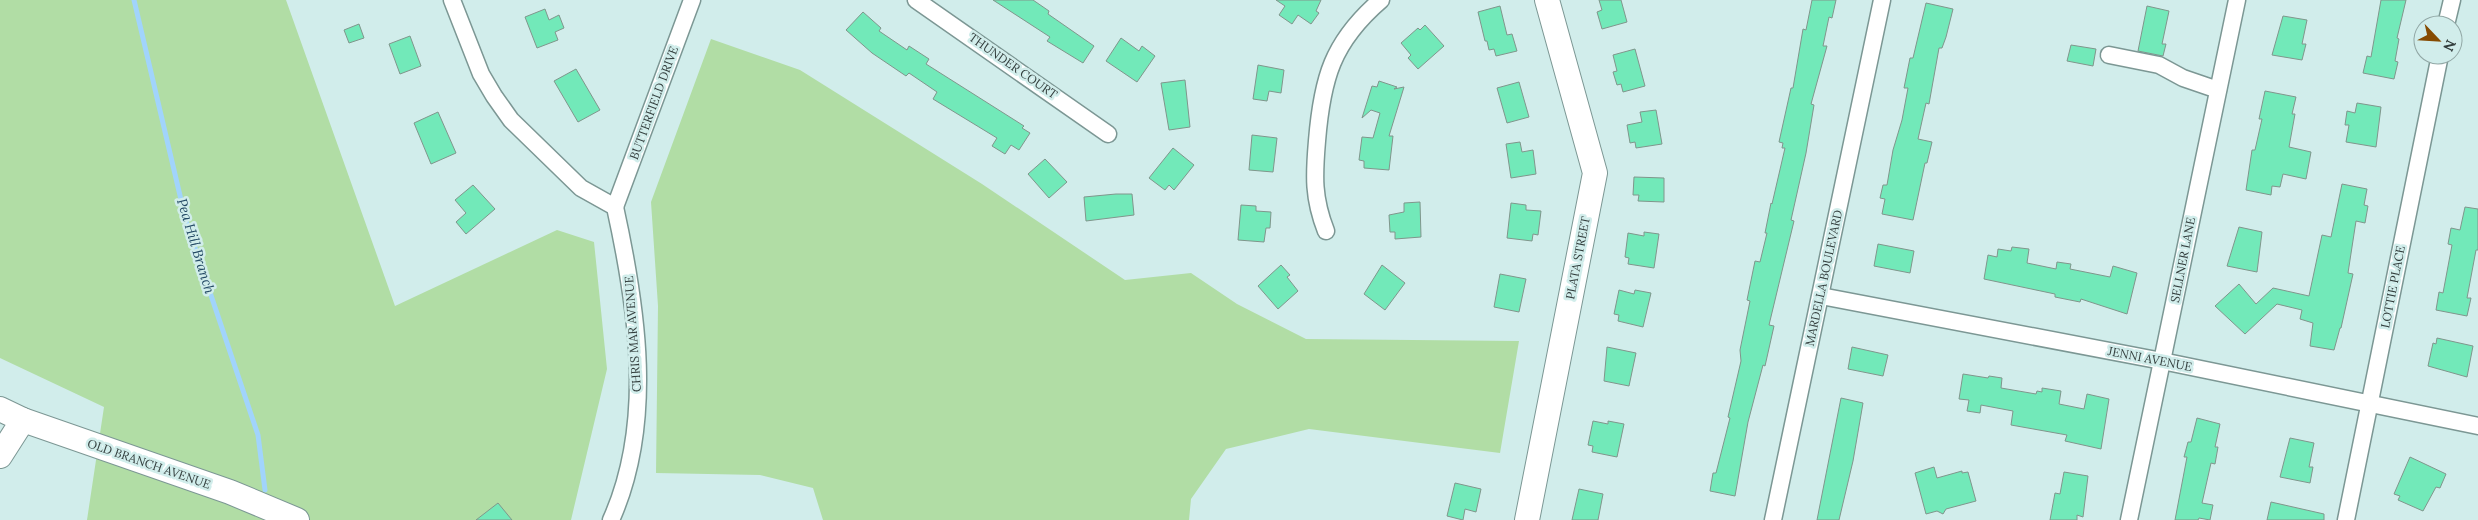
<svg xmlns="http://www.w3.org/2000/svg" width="2478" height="520" font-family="Lora,serif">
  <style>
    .green { fill: #b1dda5 }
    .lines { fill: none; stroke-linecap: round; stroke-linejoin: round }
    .stream { stroke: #a1d4fc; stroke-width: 5 }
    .building { fill: #72e9b9; stroke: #80968c }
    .street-casing { stroke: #7c9794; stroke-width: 19 }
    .secondary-casing { stroke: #7c9794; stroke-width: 26 }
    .street { stroke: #fff; stroke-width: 16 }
    .secondary { stroke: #fff; stroke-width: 24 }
    .labels { text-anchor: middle; stroke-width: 5; stroke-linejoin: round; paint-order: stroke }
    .street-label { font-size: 12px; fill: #323d3c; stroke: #d1edeb }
    .water-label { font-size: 14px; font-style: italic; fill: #234964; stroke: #d1edeb }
  </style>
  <rect width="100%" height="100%" fill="#d1edeb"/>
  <g class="green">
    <polygon points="0,0 286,0 395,306 557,230 594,242 607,369 571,520 87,520 104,407 0,358"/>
    <polygon points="711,39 800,70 982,184 1125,280 1191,273 1237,304 1306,339 1519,341 1500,453 1309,429 1226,449 1191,499 1189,520 823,520 813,488 760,475 656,473 658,306 651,202"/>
  </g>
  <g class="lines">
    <polyline class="stream" points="134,0 186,221 258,435 265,490"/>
  </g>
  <g class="building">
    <polygon points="993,0 1033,0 1049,11 1048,14 1094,46 1083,63 1047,41 1050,37"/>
    <polygon points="1276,0 1321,0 1316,11 1319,13 1311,24 1298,15 1292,24 1279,15 1285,6"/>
    <polygon points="1599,0 1621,0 1627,22 1602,29 1597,12 1602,10"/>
    <polygon points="1812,0 1836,0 1832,18 1829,17 1823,46 1827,46 1811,104 1814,105 1806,153 1791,220 1794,221 1769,325 1774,326 1765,366 1763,365 1748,422 1735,496 1710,491 1713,473 1716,473 1730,418 1728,417 1741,361 1740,350 1750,301 1747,300 1755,261 1760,262 1767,233 1765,233 1771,203 1772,204 1785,148 1782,148 1783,143 1779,142 1791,88 1793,88 1803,29 1806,30"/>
    <polygon points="2381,0 2406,0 2397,38 2399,39 2395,61 2398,62 2394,79 2363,73 2367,56 2371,57"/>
    <polygon points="1926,3 1953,9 1946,37 1942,48 1939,48 1929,104 1926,103 1918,139 1932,142 1927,163 1925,163 1913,220 1882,214 1885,199 1880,198 1883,185 1887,185 1893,150 1902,120 1908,88 1904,88 1910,58 1913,58"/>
    <polygon points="1500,6 1507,35 1512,34 1517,51 1496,56 1494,49 1489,50 1487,41 1485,41 1478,12"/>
    <polygon points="2147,6 2169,11 2162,44 2166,44 2163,56 2138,51"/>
    <polygon points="545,9 549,20 559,15 564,28 555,32 558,40 537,48 525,17"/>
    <polygon points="863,12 881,28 879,31 907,50 909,46 929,59 926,64 1024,126 1022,128 1030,133 1019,150 1011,145 1005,154 992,146 997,138 933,99 937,92 909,73 906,76 872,53 846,30"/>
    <polygon points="2283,16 2307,20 2302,44 2306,44 2302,60 2272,55"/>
    <polygon points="359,24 364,38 349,43 344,30"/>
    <polygon points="1425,25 1444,46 1418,69 1408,58 1411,55 1401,43 1418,28 1420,30"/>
    <polygon points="410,36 421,66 400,74 389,44"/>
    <polygon points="1121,38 1139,51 1142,46 1155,56 1137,82 1106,61"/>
    <polygon points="2071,45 2096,49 2093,66 2067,61"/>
    <polygon points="1635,49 1645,86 1623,92 1621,84 1617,85 1613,72 1617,71 1613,55"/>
    <polygon points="1258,65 1284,70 1281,93 1269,91 1267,101 1253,99"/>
    <polygon points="576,69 600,110 578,122 554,81"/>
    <polygon points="1185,80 1190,127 1169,130 1161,83"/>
    <polygon points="1379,81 1397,87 1394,89 1404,87 1389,136 1393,136 1389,170 1364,168 1364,161 1359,160 1362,137 1373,138 1380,113 1371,110 1362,118 1372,86 1377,87"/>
    <polygon points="1519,82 1529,117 1507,123 1497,88"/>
    <polygon points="2265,91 2296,97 2292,114 2295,114 2289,147 2311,152 2306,179 2283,174 2280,187 2272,186 2271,195 2246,190 2252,150 2255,150 2262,119 2259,119"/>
    <polygon points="2357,103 2381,107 2376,147 2346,142 2349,125 2345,125 2347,111 2355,113"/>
    <polygon points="1656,110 1662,144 1636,148 1635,142 1630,143 1627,125 1642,122 1640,112"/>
    <polygon points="438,112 456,153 431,164 414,123"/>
    <polygon points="1252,135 1277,138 1273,172 1249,170"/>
    <polygon points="1520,142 1522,152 1533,150 1536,174 1511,178 1506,144"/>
    <polygon points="1173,148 1194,165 1174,190 1169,185 1165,190 1149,178"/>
    <polygon points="1045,159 1067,182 1049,198 1028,174"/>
    <polygon points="1634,177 1664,178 1664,202 1638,201 1639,195 1633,195"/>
    <polygon points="2342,184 2367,189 2364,205 2368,206 2365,223 2356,221 2348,273 2353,274 2341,328 2340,328 2334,350 2310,346 2313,323 2300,319 2302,310 2277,304 2245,334 2215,306 2239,284 2256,304 2273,288 2309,296 2322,235 2331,237"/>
    <polygon points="473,185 495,209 466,234 456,222 466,213 455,200"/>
    <polygon points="1116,194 1132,194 1134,215 1086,221 1084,197"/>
    <polygon points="1420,202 1421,237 1395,239 1395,232 1390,232 1389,215 1404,212 1404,203"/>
    <polygon points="1511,203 1526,205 1526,210 1541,211 1538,235 1533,234 1532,241 1507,238"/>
    <polygon points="1241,205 1256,206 1256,211 1271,212 1270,228 1266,228 1264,242 1238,240"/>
    <polygon points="2465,207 2478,209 2478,250 2476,250 2467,298 2471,298 2467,316 2436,310 2439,292 2443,293 2452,245 2448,244 2451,228 2460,230"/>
    <polygon points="2239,227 2262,232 2257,272 2227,266"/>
    <polygon points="1644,232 1659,234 1654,268 1628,264 1629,258 1625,257 1628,233 1644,236"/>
    <polygon points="1878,244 1914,251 1910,273 1874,266"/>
    <polygon points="2012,247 2029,249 2027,263 2056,269 2057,262 2071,264 2070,269 2110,277 2113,266 2137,273 2127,314 2081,299 2080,302 2055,297 2055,294 1984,279 1988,255 1997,257 1998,249 2011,251"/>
    <polygon points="1281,265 1290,275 1287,277 1298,291 1278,309 1258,286"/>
    <polygon points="1382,265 1405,283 1385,310 1364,294"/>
    <polygon points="1500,274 1526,279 1519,312 1494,307"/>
    <polygon points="1619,290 1634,294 1635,290 1651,293 1643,327 1618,321 1619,315 1614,314"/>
    <polygon points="2437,338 2473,346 2467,377 2428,366 2433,343 2436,344"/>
    <polygon points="1607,347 1636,353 1629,386 1604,381"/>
    <polygon points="1852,347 1888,355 1883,376 1848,369"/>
    <polygon points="1963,374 1988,378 1989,376 2002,378 2001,388 2036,394 2037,391 2042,392 2042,388 2061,391 2059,404 2084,409 2087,394 2109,399 2101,449 2065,441 2067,435 2011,425 2013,411 1981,405 1980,413 1967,411 1969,400 1959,399"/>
    <polygon points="1841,398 1863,403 1853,461 1839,520 1817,520"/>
    <polygon points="2197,418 2220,424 2215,447 2218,447 2215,464 2211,463 2202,503 2213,505 2210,520 2199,518 2198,520 2175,520 2187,457 2184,457 2188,442 2191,442"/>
    <polygon points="1593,421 1608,424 1608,421 1624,424 1617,457 1592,452 1593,446 1588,445"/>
    <polygon points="2290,438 2314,443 2309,467 2313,467 2310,483 2280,477"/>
    <polygon points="2410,457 2446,474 2440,488 2436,487 2423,511 2398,500 2400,496 2394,494"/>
    <polygon points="1934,467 1937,478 1962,471 1962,473 1968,472 1976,501 1946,509 1943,514 1937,511 1926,514 1915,473"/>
    <polygon points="2064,472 2088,476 2083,517 2077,515 2077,520 2050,520 2055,493 2060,494"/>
    <polygon points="1455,483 1481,489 1476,512 1465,509 1463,520 1447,516"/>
    <polygon points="1579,489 1603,494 1598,520 1572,520"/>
    <polygon points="2271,502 2324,514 2324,520 2267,520"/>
    <polygon points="498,503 512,520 476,520"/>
  </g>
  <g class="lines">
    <g class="street-casing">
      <g id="street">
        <path d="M 452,0 L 481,74 L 494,96 L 511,120 L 581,188 L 615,207 C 637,307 655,422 611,520"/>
        <polyline points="916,0 1108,134"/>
        <polyline points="2446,25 2452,0"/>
        <polyline points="2109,55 2159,65 2183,78 2218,90"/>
        <polyline points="615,207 692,0"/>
        <path d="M 1326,231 C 1313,198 1314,176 1317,141 C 1322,79 1332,42 1381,0"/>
        <polyline points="1821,296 2162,361 2478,426"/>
        <polyline points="1773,520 1882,0"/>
        <polyline points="2129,520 2237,0"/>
        <polyline points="2346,520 2440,55"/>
      </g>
    </g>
    <g class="secondary-casing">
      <g id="secondary">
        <polyline points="0,409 23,420 230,492 297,520"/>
        <polyline points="0,456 23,420"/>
        <polyline points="1527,520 1595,173 1547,0"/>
      </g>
    </g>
    <use href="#street" class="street"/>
    <use href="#secondary" class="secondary"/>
  </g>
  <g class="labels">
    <g class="street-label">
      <text transform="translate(1013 66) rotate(35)" y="4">THUNDER COURT</text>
      <text transform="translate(654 103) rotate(-70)" y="4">BUTTERFIELD DRIVE</text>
      <text transform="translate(1578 258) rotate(-79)" y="4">PLATA STREET</text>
      <text transform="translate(2183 260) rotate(-79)" y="4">SELLNER LANE</text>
      <text transform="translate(1824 278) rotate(-78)" y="4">MARDELLA BOULEVARD</text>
      <text transform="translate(2393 287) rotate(-79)" y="4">LOTTIE PLACE</text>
      <text transform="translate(633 334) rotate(-94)" y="4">CHRIS MAR AVENUE</text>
      <text transform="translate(2150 359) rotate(11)" y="4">JENNI AVENUE</text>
      <text transform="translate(149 464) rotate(19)" y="4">OLD BRANCH AVENUE</text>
    </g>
    <g class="water-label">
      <text transform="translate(196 246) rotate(73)" y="5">Pea Hill Branch</text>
    </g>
  </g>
  <g transform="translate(2438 40) rotate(115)"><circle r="24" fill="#d1edeb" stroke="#91a7a5"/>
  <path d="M0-4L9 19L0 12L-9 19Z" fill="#864b02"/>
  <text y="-8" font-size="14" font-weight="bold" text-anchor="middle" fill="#323d3c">N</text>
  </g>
</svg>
